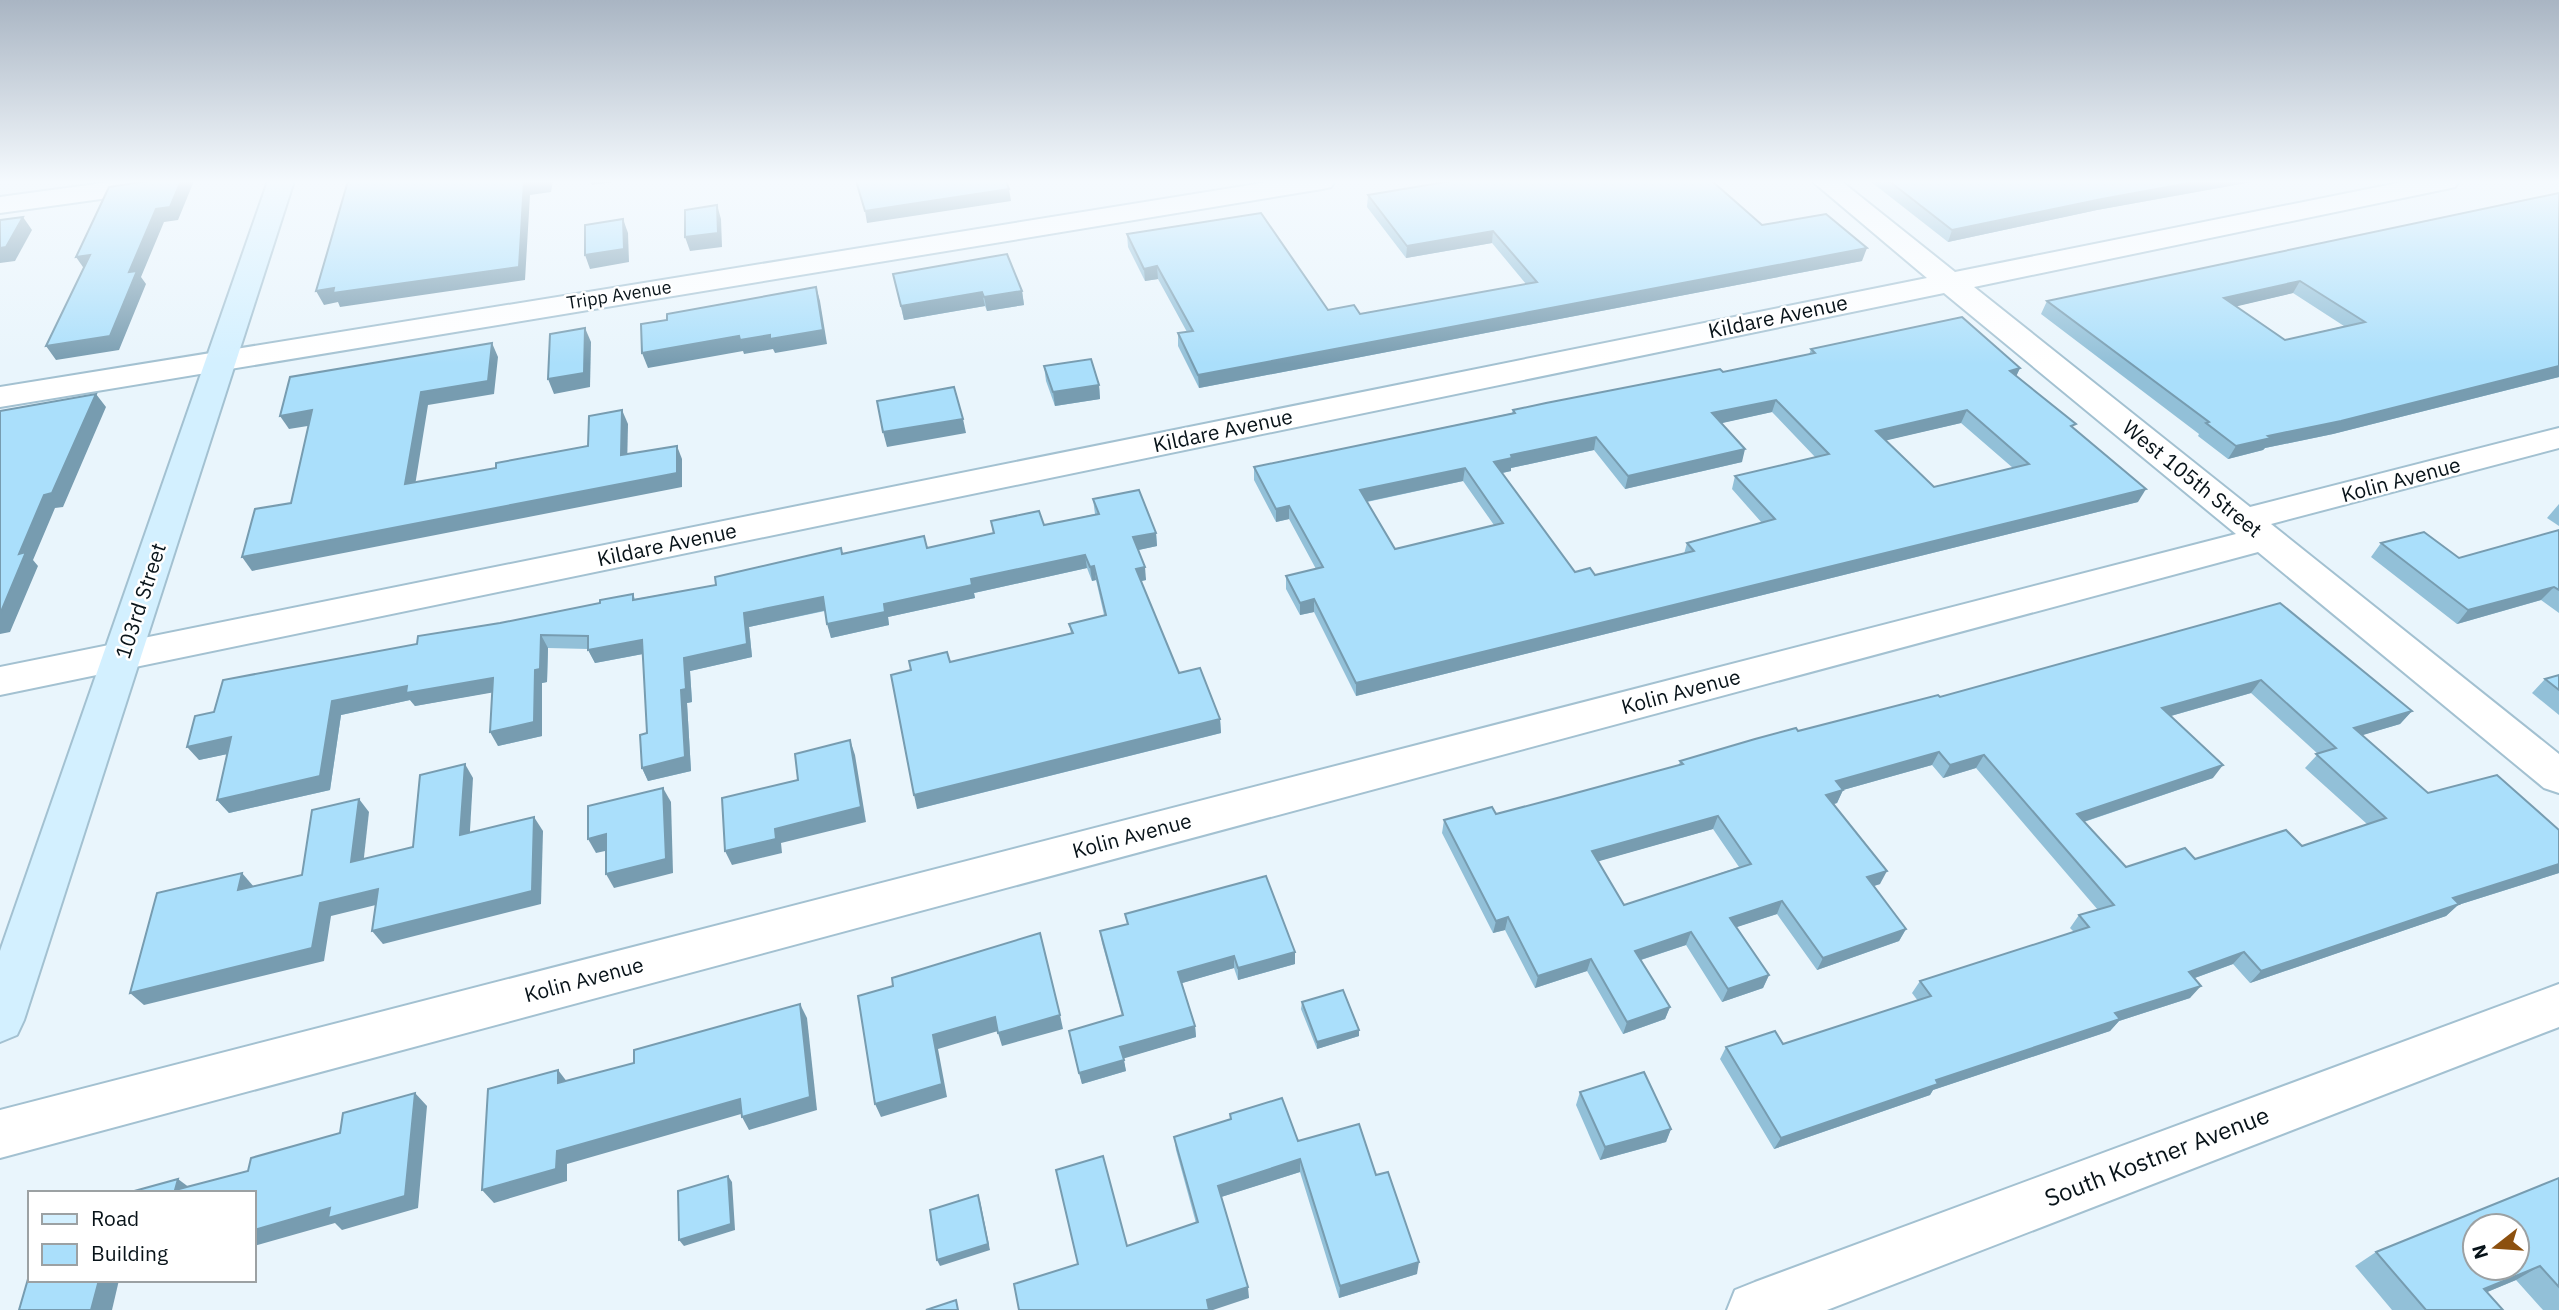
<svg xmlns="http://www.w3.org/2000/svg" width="2559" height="1310" font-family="'IBM Plex Sans',sans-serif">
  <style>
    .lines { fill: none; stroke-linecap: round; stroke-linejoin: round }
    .minor-casing { stroke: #a3c1d1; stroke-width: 4 }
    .secondary-casing { stroke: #a3c1d1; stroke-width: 4 }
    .minor { fill: #fff; fill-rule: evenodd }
    .secondary { fill: #d3f0ff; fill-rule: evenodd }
    .wall { fill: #92c0d8; fill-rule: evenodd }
    .shaded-wall { fill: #779cb0 }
    .building { fill: #aadffb; stroke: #779cb0; stroke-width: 2; fill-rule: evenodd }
    .labels { text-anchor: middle; stroke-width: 5; stroke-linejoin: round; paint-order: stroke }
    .far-street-label { font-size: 18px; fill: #081319; stroke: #fff }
    .street-label { font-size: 21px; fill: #081319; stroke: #fff }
    .near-street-label { font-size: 24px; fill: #081319; stroke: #fff }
  </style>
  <rect width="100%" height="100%" fill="#e9f5fc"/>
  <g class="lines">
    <g class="minor-casing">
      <g id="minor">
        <polygon points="118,181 186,181 182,187 173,189 0,213 0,197"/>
        <polygon points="1275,181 1335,181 1331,187 1322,189 0,407 0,387"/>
        <polygon points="1812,181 1841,181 1955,272 2408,181 2459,181 2455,187 2446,189 1974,287 2250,507 2559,428 2559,448 2271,524 2559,754 2559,793 2544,788 2258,552 0,1158 0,1110 2236,534 1944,293 0,695 0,667 1927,278"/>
        <polygon points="2559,984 2559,1027 1827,1310 1727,1310 1735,1290 1755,1282"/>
      </g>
    </g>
    <g class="secondary-casing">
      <polygon id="secondary" points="268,181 294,181 24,1020 17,1035 0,1042 0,951"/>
    </g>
    <use href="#minor" class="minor"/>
    <use href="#secondary" class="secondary"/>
  </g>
  <g class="wall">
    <polygon points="1870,181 2257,181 2097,210 1948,242"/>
    <path d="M 2559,193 L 2559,377 L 2333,434 L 2265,448 L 2263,450 L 2228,459 L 2198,436 L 2199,434 L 2041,314 L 2047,301 ZM 2293,293 L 2344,326 L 2285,340 L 2236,306 Z"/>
    <polygon points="1368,195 1762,225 1862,261 1199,388 1178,346 1178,333 1187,332 1158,279 1145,281 1128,247 1127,234 1328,310 1360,314 1526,284 1492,243 1406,258 1367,207"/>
    <polygon points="893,274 1022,291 1024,305 987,311 985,306 904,320"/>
    <path d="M 1811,349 L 2020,368 L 2016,376 L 2074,428 L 2138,502 L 1356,696 L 1314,612 L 1300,615 L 1286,589 L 1286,576 L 1316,569 L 1289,519 L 1276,522 L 1254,480 L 1254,467 L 1512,413 L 1513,410 L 1723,372 L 1809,355 ZM 1772,412 L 1816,458 L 1735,476 L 1732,489 L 1762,523 L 1687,543 L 1684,554 L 1595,575 L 1575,572 L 1502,473 L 1511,471 L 1511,468 L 1594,450 L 1625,489 L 1742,462 L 1721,423 ZM 1961,423 L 2013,468 L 1934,487 L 1886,440 ZM 1463,481 L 1494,525 L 1395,549 L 1367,502 Z"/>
    <polygon points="1044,366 1099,385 1100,399 1055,406 1046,381"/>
    <polygon points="1093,499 1156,533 1157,546 1138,550 1146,580 1141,581 1179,673 1220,719 1221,733 917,809 950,662 1071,633 1069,624 1104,615 1096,580 1092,581 1087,568 974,593 975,598 888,617 889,625 831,638 825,611 749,627 752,657 690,671 692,702 687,703 691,771 648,781 642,768 647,733 643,654 595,663 588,649 548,648 547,682 542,683 542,736 498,746 492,692 415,706 410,700 341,715 330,790 229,813 217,800 227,754 199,760 214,712 417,644 500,623 600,603 633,594 635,599 716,585 841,548 842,553 927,548 993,533 991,521 1044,525 1095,514"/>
    <polygon points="2559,504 2559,526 2547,518"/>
    <polygon points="2559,530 2559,613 2541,600 2457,624 2371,557 2381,543 2459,558"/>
    <path d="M 2280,603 L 2412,711 L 2400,724 L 2362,735 L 2428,793 L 2559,830 L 2559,873 L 2458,905 L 2446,916 L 2250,983 L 2233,964 L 2195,978 L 2190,998 L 2119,1021 L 2110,1031 L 1933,1090 L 1930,1095 L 1774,1149 L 1720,1059 L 1726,1047 L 1783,1044 L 1918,1001 L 1912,993 L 1920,981 L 2074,932 L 2070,928 L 2079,915 L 2098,910 L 1976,768 L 1943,778 L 1932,765 L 1843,790 L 1837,803 L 1834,804 L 1880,884 L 1874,886 L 1906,929 L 1899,941 L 1817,970 L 1777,914 L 1736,927 L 1769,975 L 1763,988 L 1722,1002 L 1686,945 L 1641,960 L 1670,1007 L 1665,1019 L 1623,1034 L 1587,971 L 1535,988 L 1505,930 L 1493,933 L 1442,833 L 1444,820 L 1496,814 L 1561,797 L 1679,765 L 1680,761 L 1940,697 ZM 2251,693 L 2318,754 L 2305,768 L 2367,824 L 2302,846 L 2126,867 L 2084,822 L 2213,778 L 2171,716 ZM 1713,829 L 1739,867 L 1624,905 L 1598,861 Z"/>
    <polygon points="2559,675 2559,715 2532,693 2545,679"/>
    <polygon points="1125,914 1295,952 1295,964 1238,980 1234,968 1182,983 1195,1026 1196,1037 1123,1058 1126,1071 1082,1084 1069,1031 1122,1016 1102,943 1100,931 1127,924"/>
    <polygon points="1302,1002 1359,1030 1359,1036 1317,1049 1301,1009"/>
    <polygon points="1580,1092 1671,1129 1666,1142 1600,1160 1576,1105"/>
    <polygon points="1230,1114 1298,1141 1376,1175 1417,1274 1339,1298 1300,1172 1221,1197 1249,1298 1078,1264 1196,1223 1176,1150 1174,1137 1230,1119"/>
    <polygon points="2559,1178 2559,1310 2543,1310 2516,1280 2487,1292 2503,1310 2392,1310 2355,1266 2376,1252"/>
  </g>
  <g class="shaded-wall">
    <polygon points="181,181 194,181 178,220 164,222 141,277 146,284 119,350 56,360 46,346 129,272 156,209"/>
    <polygon points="524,181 553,181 551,192 530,195 525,280 340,307 338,302 324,305 316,291"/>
    <polygon points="590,181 621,181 592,185"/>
    <polygon points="2200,181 2257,181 2097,210 1948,242 1952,230 2102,199"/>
    <polygon points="1009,189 1011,201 867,223 865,211"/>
    <polygon points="717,205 721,219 722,247 690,251 685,237"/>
    <polygon points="23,217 32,230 15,261 0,263 0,248"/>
    <polygon points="623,219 628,233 629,262 590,269 585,255"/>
    <polygon points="1493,231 1492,243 1406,258 1407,246"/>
    <polygon points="1867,248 1862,261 1199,388 1198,375"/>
    <polygon points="90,255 85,270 76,257"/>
    <polygon points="1157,266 1158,279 1145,281 1144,269"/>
    <polygon points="2300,281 2293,293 2217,311 2224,298"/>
    <polygon points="816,287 820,301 827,344 775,353 773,349 744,354 743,351 648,368 642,353 739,336 770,335"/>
    <polygon points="1022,291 1024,305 987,311 984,297"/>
    <polygon points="982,292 985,306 904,320 901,306"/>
    <polygon points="585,328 591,342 590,387 554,394 548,379"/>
    <polygon points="492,343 498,357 494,394 428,405 413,498 405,484 421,392"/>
    <polygon points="2559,366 2559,377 2333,434 2265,448 2263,450 2228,459 2236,446 2268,436"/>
    <polygon points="2020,368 2014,381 2010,371"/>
    <polygon points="1099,385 1100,399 1055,406 1053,392"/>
    <polygon points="96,394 106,407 63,507 55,508 33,560 38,566 10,632 0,634 0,614 19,554 44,495"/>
    <polygon points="1776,400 1772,412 1709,426 1712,413"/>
    <polygon points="312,410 320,424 289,429 280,416"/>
    <polygon points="622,410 628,424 627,469 621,455"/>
    <polygon points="1967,410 1961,423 1871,444 1876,431"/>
    <polygon points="963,419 966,433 887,447 883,432"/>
    <polygon points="1596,437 1594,450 1511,468 1511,471 1493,475 1494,462 1511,455"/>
    <polygon points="677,446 682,459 682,487 252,571 242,557"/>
    <polygon points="1745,449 1742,462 1625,489 1628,476"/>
    <polygon points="1465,468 1463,481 1360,503 1360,490"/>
    <polygon points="2146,489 2138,502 1356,696 1356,683"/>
    <polygon points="1289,506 1289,519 1276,522 1276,509"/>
    <polygon points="1156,533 1157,546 1134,551 1133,537"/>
    <polygon points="1085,555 1087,568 974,593 975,598 888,617 889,625 831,638 827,624 884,604 971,579"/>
    <polygon points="1094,566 1096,580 1092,581 1090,567"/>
    <polygon points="1145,567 1146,580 1137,582 1136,569"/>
    <polygon points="2554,587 2541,600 2457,624 2468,610"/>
    <polygon points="823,597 827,610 749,627 752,657 690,671 692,702 687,703 691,771 648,781 642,768 681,690 684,658 744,613"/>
    <polygon points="1314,599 1314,612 1300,615 1300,603"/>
    <polygon points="541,635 548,648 547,682 542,683 542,736 498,746 490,732 535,670"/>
    <polygon points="642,640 648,653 595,663 588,650"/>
    <polygon points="493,678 501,691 415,706 410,700 341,715 330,790 229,813 217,800 332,701 407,686"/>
    <polygon points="2261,680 2251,693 2153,721 2162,708"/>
    <polygon points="2412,711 2400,724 2343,741 2354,728"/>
    <polygon points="1220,719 1221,733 917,809 914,795"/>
    <polygon points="231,737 242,751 199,760 187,747"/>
    <polygon points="850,740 855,755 866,822 781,843 782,853 732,865 725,851"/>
    <polygon points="1939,752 1932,765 1843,790 1837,803 1820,808 1826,795 1836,781"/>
    <polygon points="1984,755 1976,768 1943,778 1950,765"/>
    <polygon points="465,764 473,778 469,848 460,835"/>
    <polygon points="2223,765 2213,778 2068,827 2077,814"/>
    <polygon points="663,788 671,802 673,873 614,888 606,874"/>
    <polygon points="359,799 369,812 362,875 351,862"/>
    <polygon points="1718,816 1713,829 1589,864 1592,851"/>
    <polygon points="534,817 543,831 541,904 383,944 372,931"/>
    <polygon points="606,834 614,849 596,853 588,839"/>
    <polygon points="2559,864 2559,873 2458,905 2446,916 2250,983 2261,971 2453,898"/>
    <polygon points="1887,871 1880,884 1861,890 1867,877"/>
    <polygon points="242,873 254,887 238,890"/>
    <polygon points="378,889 388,902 331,916 324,961 144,1005 130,993 320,903"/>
    <polygon points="1782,901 1777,914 1725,931 1730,918"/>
    <polygon points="1508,917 1505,930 1493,933 1496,921"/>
    <polygon points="1906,929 1899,941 1817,970 1823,958"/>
    <polygon points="1691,932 1686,945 1631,963 1635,951"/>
    <polygon points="1295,952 1295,964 1238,980 1238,968"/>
    <polygon points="2244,952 2233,964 2178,984 2189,972"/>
    <polygon points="1234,956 1234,968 1179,984 1178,972"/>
    <polygon points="1591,959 1587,971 1535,988 1538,976"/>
    <polygon points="1769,975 1763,988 1722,1002 1728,989"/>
    <polygon points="2201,986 2190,998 2119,1021 2110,1031 1933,1090 1930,1095 1774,1149 1781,1138 2115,1013"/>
    <polygon points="800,1004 807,1018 817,1110 749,1130 742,1117"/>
    <polygon points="1670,1007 1665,1019 1623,1034 1627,1022"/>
    <polygon points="1060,1015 1063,1029 1002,1046 998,1033"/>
    <polygon points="995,1017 998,1031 938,1049 947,1097 881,1117 875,1104 933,1035"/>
    <polygon points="1195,1026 1196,1037 1122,1059 1120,1047"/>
    <polygon points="1359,1030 1359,1036 1317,1049 1317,1042"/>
    <polygon points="1124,1060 1126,1071 1082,1084 1079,1073"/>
    <polygon points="558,1070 568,1083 558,1083"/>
    <polygon points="415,1093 427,1106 418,1208 342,1230 335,1223 254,1246 254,1230"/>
    <polygon points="740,1099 748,1112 567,1164 567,1181 494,1203 482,1190 557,1151"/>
    <polygon points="1671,1129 1666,1142 1600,1160 1605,1147"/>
    <polygon points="1300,1159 1300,1172 1218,1198 1218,1186"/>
    <polygon points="728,1176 732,1182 735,1230 684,1246 679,1240"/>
    <polygon points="178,1179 194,1191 175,1190"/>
    <polygon points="978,1195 980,1201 990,1250 940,1266 937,1260"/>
    <polygon points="1419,1262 1417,1274 1339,1298 1340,1286"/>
    <polygon points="2540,1266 2516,1280 2461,1303 2484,1289"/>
    <polygon points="99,1280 119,1280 112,1310 91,1310"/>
    <polygon points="1248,1287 1249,1298 1213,1310 1208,1310 1207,1300"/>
  </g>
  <g class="building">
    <polygon points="148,181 181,181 170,207 156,209 129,272 137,271 110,336 46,346 90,255 76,257 109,187"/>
    <polygon points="348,181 528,181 524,181 519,267 333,293 334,288 316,291"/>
    <polygon points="856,181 1006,181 1009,189 865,211"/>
    <polygon points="1451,181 1712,181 1762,225 1826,214 1867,248 1198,375 1178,333 1193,331 1157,266 1144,269 1127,234 1261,213 1328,310 1354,305 1360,314 1537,282 1493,231 1407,246 1368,195"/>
    <polygon points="1889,181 2200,181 2102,199 1952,230"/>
    <path d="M 2559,193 L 2559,366 L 2341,421 L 2268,436 L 2271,438 L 2236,446 L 2206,423 L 2209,422 L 2047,301 ZM 2300,281 L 2365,322 L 2285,340 L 2224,298 Z"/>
    <polygon points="717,205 718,233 685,237 685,210"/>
    <polygon points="23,217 6,247 0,248 0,220"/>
    <polygon points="623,219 624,249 585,255 585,225"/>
    <polygon points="1007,254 1022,291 984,297 982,292 901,306 893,274"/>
    <polygon points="816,287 823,330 770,339 770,335 740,340 739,336 642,353 641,324 667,320 667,314"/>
    <path d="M 1962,317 L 2020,368 L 2010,371 L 2076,424 L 2071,426 L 2146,489 L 1356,683 L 1314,599 L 1300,603 L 1286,576 L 1323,567 L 1289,506 L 1276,509 L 1254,467 L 1515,413 L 1513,410 L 1546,403 L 1720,369 L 1723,372 L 1815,353 L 1811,349 ZM 1776,400 L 1829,454 L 1735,476 L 1775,519 L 1687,543 L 1694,551 L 1595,575 L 1590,568 L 1575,572 L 1494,462 L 1512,458 L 1511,455 L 1596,437 L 1628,476 L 1745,449 L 1712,413 ZM 1967,410 L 2029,464 L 1934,487 L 1876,431 ZM 1465,468 L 1503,523 L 1395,549 L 1360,490 Z"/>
    <polygon points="585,328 584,373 548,379 550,334"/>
    <polygon points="492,343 488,381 421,392 405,484 496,468 496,463 588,446 589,416 622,410 621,455 677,446 677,473 242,557 255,509 291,503 312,410 280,416 290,377"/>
    <polygon points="1091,359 1099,385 1053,392 1044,366"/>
    <polygon points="954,387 963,419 883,432 877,401"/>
    <polygon points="96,394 52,493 44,495 19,554 26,552 0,614 0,411"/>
    <polygon points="1139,490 1156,533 1133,537 1145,567 1136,569 1179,673 1200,668 1220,719 914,795 891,675 911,670 909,661 947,652 950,662 1073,633 1069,624 1106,615 1094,566 1090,567 1085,555 971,579 972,585 884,604 885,612 827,624 823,597 744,613 747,644 684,658 686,689 681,690 685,757 642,768 640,735 647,733 642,640 588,650 588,636 541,635 540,669 535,670 534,722 490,732 493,678 406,693 407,686 332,701 320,776 217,800 231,737 187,747 195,716 214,712 223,680 417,644 418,636 500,623 600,603 600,600 633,594 633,600 716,585 715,577 841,548 842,554 924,536 927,548 994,533 991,521 1039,511 1044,525 1099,514 1093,499"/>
    <polygon points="2559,530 2559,590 2554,587 2468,610 2381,543 2424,532 2459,558"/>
    <path d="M 2280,603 L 2412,711 L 2354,728 L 2428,793 L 2497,775 L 2559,830 L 2559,864 L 2453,898 L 2459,904 L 2261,971 L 2244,952 L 2189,972 L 2201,986 L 2115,1013 L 2120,1019 L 1936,1080 L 1938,1084 L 1781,1138 L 1726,1047 L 1775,1031 L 1783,1044 L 1931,996 L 1920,981 L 2089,927 L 2079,915 L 2114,905 L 1984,755 L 1950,765 L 1939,752 L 1836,781 L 1843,790 L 1826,795 L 1887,871 L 1867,877 L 1906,929 L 1823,958 L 1782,901 L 1730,918 L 1769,975 L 1728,989 L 1691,932 L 1635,951 L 1670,1007 L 1627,1022 L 1591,959 L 1538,976 L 1508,917 L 1496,921 L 1444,820 L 1492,807 L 1496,814 L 1561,797 L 1683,764 L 1680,761 L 1755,739 L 1796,728 L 1798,731 L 1938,695 L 1940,697 ZM 2261,680 L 2336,748 L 2316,754 L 2386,818 L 2302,846 L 2286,830 L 2195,859 L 2185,848 L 2126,867 L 2077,814 L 2223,765 L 2162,708 ZM 1718,816 L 1751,864 L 1624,905 L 1592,851 Z"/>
    <polygon points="2559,675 2559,690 2545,679"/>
    <polygon points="850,740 861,807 775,829 776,839 725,851 722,798 798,780 795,754"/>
    <polygon points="465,764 460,835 534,817 532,891 372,931 378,889 320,903 312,948 130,993 157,893 242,873 238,890 302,875 312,810 359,799 351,862 413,847 420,775"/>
    <polygon points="663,788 666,859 606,874 606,834 588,839 588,806"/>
    <polygon points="1266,876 1295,952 1238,968 1234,956 1178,972 1195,1026 1120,1047 1124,1060 1079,1073 1069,1031 1123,1015 1100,931 1128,924 1125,914"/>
    <polygon points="1040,933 1060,1015 998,1033 995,1017 933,1035 942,1084 875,1104 858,996 893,986 892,978"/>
    <polygon points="1343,990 1359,1030 1317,1042 1302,1002"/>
    <polygon points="800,1004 810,1097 742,1117 740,1099 557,1151 556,1169 482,1190 488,1089 558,1070 558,1083 634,1063 634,1050"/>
    <polygon points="1644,1072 1671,1129 1605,1147 1580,1092"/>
    <polygon points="415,1093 405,1196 328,1218 330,1208 254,1230 254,1193 127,1193 178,1179 175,1190 248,1171 251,1158 340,1133 343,1113"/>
    <polygon points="1282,1098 1298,1141 1359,1124 1376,1175 1388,1172 1419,1262 1340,1286 1300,1159 1218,1186 1248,1287 1207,1300 1209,1310 1019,1310 1014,1284 1078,1264 1056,1170 1103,1156 1127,1246 1198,1222 1174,1137 1231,1119 1230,1114"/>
    <polygon points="728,1176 731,1224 679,1240 678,1191"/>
    <path d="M 2559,1178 L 2559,1287 L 2540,1266 L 2484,1289 L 2503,1310 L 2426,1310 L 2376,1252 ZM 2475,1226 L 2517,1226 L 2517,1268 L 2475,1268 Z"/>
    <polygon points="978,1195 988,1244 937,1260 930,1210"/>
    <polygon points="30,1272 30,1280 99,1280 91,1310 19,1310"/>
    <polygon points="956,1300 958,1310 926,1310"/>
  </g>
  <linearGradient id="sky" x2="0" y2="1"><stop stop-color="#a9b5c3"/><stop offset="0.5" stop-color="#f5fafe"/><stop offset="1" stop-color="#f5fafe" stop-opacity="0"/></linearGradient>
  <rect width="2559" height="364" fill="url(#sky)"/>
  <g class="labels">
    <g class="far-street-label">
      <text transform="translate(619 295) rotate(-9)" y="6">Tripp Avenue</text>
    </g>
    <g class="street-label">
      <text transform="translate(1778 317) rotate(-12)" y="7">Kildare Avenue</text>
      <text transform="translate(1223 431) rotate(-12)" y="7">Kildare Avenue</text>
      <text transform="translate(2192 479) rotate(39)" y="7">West 105th Street</text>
      <text transform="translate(2401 480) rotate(-15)" y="7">Kolin Avenue</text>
      <text transform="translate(667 545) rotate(-12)" y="7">Kildare Avenue</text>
      <text transform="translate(141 601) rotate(-72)" y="7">103rd Street</text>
      <text transform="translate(1681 692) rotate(-15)" y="7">Kolin Avenue</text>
      <text transform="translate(1132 836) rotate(-15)" y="7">Kolin Avenue</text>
      <text transform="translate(584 980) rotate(-15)" y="7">Kolin Avenue</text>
    </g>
    <g class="near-street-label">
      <text transform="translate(2157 1157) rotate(-21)" y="8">South Kostner Avenue</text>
    </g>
  </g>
  <rect x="28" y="1191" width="228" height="91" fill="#ffffff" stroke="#9ca1a3" stroke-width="2"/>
  <rect x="42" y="1214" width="35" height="10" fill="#d3f0ff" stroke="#9ca1a3" stroke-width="2"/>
  <text x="91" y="1226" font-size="21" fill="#081319">Road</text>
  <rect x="42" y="1244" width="35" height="21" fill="#aadffb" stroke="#9ca1a3" stroke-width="2"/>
  <text x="91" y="1261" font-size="21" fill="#081319">Building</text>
  <g transform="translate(2496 1247) rotate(253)"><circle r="33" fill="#ffffff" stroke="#9ca1a3" stroke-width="2"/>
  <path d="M0-5L12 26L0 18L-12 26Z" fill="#8c500f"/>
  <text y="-10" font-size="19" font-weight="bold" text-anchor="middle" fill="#081319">N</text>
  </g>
</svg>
